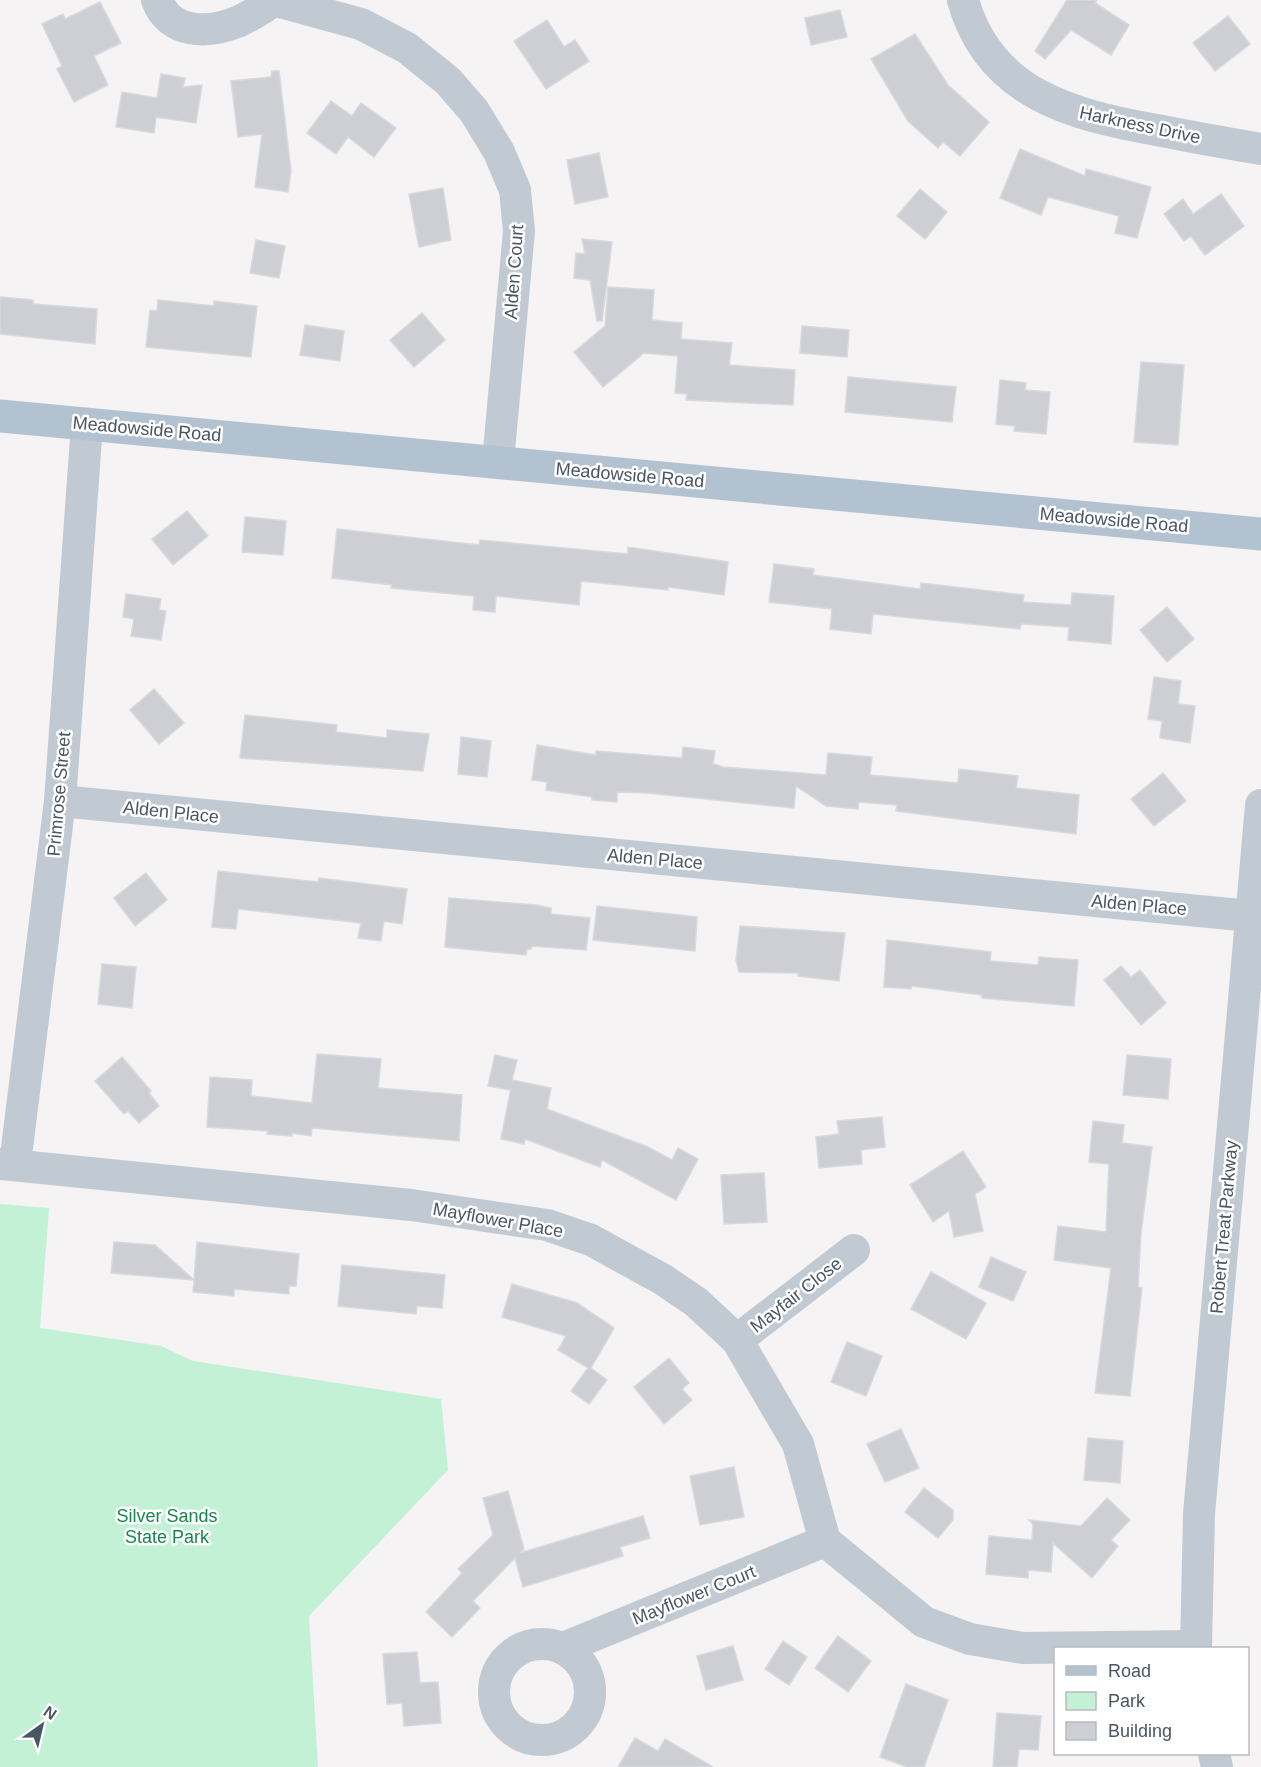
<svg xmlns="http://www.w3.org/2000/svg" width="1261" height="1767" font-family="Arial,sans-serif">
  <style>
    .green { fill: #c3f1d5 }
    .building { fill: #cdcfd5; stroke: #d7d9de; stroke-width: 1.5 }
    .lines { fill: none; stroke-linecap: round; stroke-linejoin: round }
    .minor { stroke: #c1cad2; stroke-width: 32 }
    .major { stroke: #b3c2d1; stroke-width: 33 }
    .labels { text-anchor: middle; stroke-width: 5; stroke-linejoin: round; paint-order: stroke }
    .street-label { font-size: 18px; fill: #4a5661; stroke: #fff }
    .park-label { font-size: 18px; fill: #17864f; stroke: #fff }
  </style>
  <rect width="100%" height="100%" fill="#f5f3f3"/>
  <polygon class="green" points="0,1204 49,1208 40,1328 161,1346 193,1361 441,1399 448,1470 309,1616 318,1767 0,1767"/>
  <g class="building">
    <polygon points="1067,0 1097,0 1095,3 1129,25 1111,55 1071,30 1045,59 1035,51"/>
    <polygon points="100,2 121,43 94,56 108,85 74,102 57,69 62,66 42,24 63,14 65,19"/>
    <polygon points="840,10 847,37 811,45 805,18"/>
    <polygon points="1228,16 1250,44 1215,71 1193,43"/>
    <polygon points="547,20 564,47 575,40 589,61 546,89 514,41"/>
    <polygon points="915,34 948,85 989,122 960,156 943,142 938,148 908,121 871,59"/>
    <polygon points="272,71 279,71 291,171 288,192 255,187 262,134 238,137 231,81 271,77"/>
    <polygon points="161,74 185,78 183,87 202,85 196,123 156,117 154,133 116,127 122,92 157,98"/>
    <polygon points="331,101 352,116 361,103 396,128 374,157 348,137 336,154 307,133"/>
    <polygon points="1020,149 1085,176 1086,169 1151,187 1137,238 1115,233 1119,216 1048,197 1041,215 1000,198"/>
    <polygon points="599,153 608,197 575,204 567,160"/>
    <polygon points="443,188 451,240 419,247 409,194"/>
    <polygon points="920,189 947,212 925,239 897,216"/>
    <polygon points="1221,194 1244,226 1205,255 1191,236 1184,241 1164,214 1183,199 1193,214"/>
    <polygon points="582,239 612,242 602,321 597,321 590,280 574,278 576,253 585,254"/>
    <polygon points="256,240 285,246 279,278 250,273"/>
    <polygon points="608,287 654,290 652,320 682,323 681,339 732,343 729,365 795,370 793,405 686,400 687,394 675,393 678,356 644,353 603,387 574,352 605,326"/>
    <polygon points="0,297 33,300 33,304 97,309 95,344 0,334"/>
    <polygon points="158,300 214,306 214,301 257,306 251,357 146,347 150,310 157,311"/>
    <polygon points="422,313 445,340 414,367 390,340"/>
    <polygon points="305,325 344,331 340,361 300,355"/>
    <polygon points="802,326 849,330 847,357 800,353"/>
    <polygon points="1141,362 1184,365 1178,445 1134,442"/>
    <polygon points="848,377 956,387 952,422 845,412"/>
    <polygon points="1000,380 1026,383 1025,390 1050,392 1046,434 1014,431 1015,426 996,424"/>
    <polygon points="187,511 208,536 173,565 152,539"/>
    <polygon points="245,517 286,521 283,555 242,552"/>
    <polygon points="337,529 479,545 480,540 628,554 628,547 728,562 724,595 668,587 668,590 581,581 579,605 496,596 495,612 473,610 474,596 391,588 392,585 332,578"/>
    <polygon points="774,564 814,569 813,575 920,589 921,583 1024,595 1023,602 1071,605 1072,593 1114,596 1111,644 1068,640 1069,627 1021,624 1020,629 873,614 871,634 830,629 832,609 769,602"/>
    <polygon points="126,594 161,599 159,610 166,611 161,640 131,636 134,619 123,617"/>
    <polygon points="1167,607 1194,639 1167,662 1140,630"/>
    <polygon points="1154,677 1181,681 1178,704 1195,706 1190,743 1160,738 1162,721 1148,719"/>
    <polygon points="154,689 184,723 159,744 130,710"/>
    <polygon points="245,715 337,725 336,732 387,738 387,730 429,734 423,771 240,758"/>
    <polygon points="461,737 491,741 487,777 458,774"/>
    <polygon points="537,745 596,755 596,751 682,758 683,747 715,751 713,764 723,767 826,775 828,753 872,757 870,775 958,783 959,769 1018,776 1016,788 1079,795 1076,834 896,811 897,805 859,802 858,809 826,806 796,786 794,808 647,793 617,792 617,802 592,800 592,797 546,790 547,782 532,780"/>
    <polygon points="1163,773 1186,801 1154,826 1131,799"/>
    <polygon points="218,871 318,882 319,878 407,889 402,924 384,921 381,941 358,938 361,923 238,909 236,929 212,927"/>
    <polygon points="146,873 167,900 135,926 114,898"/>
    <polygon points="449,898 536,905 551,908 551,914 590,918 586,950 532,946 531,949 527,949 526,955 445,947"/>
    <polygon points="597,906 697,917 695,951 593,940"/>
    <polygon points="740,926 845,933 839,981 798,976 798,973 739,972 736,960"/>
    <polygon points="887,940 991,952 990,961 1038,965 1039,957 1078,960 1074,1006 982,998 982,995 912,986 911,989 884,987"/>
    <polygon points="102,964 136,967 132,1008 98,1004"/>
    <polygon points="1121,966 1131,977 1140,970 1166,1003 1141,1025 1104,980"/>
    <polygon points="317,1054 381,1059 378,1088 462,1095 459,1141 312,1128 311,1136 292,1133 292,1136 267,1134 268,1131 207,1127 210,1077 252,1080 251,1096 312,1103"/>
    <polygon points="495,1055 517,1060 512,1080 551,1088 547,1109 648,1147 672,1160 678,1148 698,1159 676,1200 602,1160 600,1167 525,1139 524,1144 501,1139 511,1088 510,1090 488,1086"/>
    <polygon points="1127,1055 1171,1059 1168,1099 1123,1095"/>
    <polygon points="122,1057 151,1091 149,1093 159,1106 139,1123 128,1111 124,1114 95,1081"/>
    <polygon points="882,1117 885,1147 861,1150 862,1164 819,1168 816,1137 839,1134 837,1121"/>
    <polygon points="1093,1121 1124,1125 1122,1143 1152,1147 1141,1233 1138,1287 1142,1288 1130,1396 1095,1393 1111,1268 1054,1260 1058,1226 1106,1232 1109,1164 1089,1162"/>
    <polygon points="963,1151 986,1187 975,1194 983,1231 954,1237 949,1211 933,1222 910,1185"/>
    <polygon points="764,1173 767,1222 724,1224 721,1175"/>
    <polygon points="114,1242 155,1245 194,1280 197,1242 299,1254 296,1286 289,1286 289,1294 234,1289 234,1296 193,1292 194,1280 111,1273"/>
    <polygon points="991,1257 1026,1272 1013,1301 979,1287"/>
    <polygon points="342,1265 445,1275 442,1308 417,1306 416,1314 338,1306"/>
    <polygon points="931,1272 986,1303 966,1339 911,1309"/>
    <polygon points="512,1284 577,1303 614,1328 591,1368 607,1380 589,1404 571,1391 588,1368 558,1350 566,1336 502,1317"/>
    <polygon points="847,1342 882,1356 866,1396 831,1382"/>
    <polygon points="669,1358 689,1383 682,1389 692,1400 664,1424 634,1387"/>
    <polygon points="901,1429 919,1468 885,1482 867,1444"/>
    <polygon points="1088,1438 1123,1441 1120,1483 1084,1480"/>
    <polygon points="734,1467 744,1517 700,1525 690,1476"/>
    <polygon points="924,1488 953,1510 953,1520 938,1538 905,1512"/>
    <polygon points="508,1491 524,1549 520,1553 643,1516 650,1538 620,1547 623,1556 523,1587 515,1558 473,1601 480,1608 452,1637 426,1612 462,1573 458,1569 493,1535 483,1498"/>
    <polygon points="1107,1498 1130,1520 1111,1540 1118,1546 1092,1578 1053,1543 1051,1572 1028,1570 1028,1578 986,1574 989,1536 1032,1540 1033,1524 1029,1520 1081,1526"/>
    <polygon points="838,1636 871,1661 848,1692 815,1668"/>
    <polygon points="783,1641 807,1657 789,1685 765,1669"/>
    <polygon points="733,1646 743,1680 706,1690 697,1656"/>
    <polygon points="417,1652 420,1683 438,1682 441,1723 404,1726 402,1703 387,1704 383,1654"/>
    <polygon points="906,1684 948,1700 924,1767 907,1767 880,1757"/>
    <polygon points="997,1713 1041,1716 1038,1750 1019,1749 1017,1767 993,1767"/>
    <polygon points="635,1738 658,1751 665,1739 713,1767 618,1767"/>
  </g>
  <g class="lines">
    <g class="minor">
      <path d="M 157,0 C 169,34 208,34 237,22 C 250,17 262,8 274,1"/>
      <polyline points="273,0 361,24 407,48 448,81 474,111 499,152 515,190 519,231 498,462"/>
      <path d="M 963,0 C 989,94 1072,115 1157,130 C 1191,137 1226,143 1261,149"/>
      <polyline points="60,801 1251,916"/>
      <polyline points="0,1164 411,1205 547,1225 591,1240 662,1279 696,1302 737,1340 798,1444 825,1541 924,1622 970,1639 1023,1648 1196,1646"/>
      <polyline points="15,1164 60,801 87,424"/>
      <polyline points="737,1340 854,1250"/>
      <circle cx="542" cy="1692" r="48"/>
      <polyline points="563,1648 825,1541"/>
      <polyline points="1196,1648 1199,1514 1261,805"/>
      <polyline points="1214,1754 1217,1767"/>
    </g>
    <polyline class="major" points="0,416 1261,534"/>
  </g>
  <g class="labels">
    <g class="street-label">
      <text transform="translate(1140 125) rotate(12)" y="6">Harkness Drive</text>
      <text transform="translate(514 272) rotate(-86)" y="6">Alden Court</text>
      <text transform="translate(147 429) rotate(5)" y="6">Meadowside Road</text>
      <text transform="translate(630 475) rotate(5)" y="6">Meadowside Road</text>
      <text transform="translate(1114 520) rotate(5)" y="6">Meadowside Road</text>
      <text transform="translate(59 794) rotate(-85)" y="6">Primrose Street</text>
      <text transform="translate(171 812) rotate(6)" y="6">Alden Place</text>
      <text transform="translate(655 859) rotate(5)" y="6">Alden Place</text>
      <text transform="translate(1139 905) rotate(5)" y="6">Alden Place</text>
      <text transform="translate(498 1220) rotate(10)" y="6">Mayflower Place</text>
      <text transform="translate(1224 1227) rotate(-85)" y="6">Robert Treat Parkway</text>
      <text transform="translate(796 1295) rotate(-38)" y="6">Mayfair Close</text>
      <text transform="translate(694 1595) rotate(-22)" y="6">Mayflower Court</text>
    </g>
    <g class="park-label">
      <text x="167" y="1522">Silver Sands<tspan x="167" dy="21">State Park</tspan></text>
    </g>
  </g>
  <rect x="1054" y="1647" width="195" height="108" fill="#ffffff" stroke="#b7bbc0" stroke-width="1.5"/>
  <rect x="1066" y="1666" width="30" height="9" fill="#b3c2d1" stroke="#b7bbc0" stroke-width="1.5"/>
  <text x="1108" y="1677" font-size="18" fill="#4a5661">Road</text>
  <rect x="1066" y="1692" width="30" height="18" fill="#c3f1d5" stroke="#b7bbc0" stroke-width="1.5"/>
  <text x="1108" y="1707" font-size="18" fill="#4a5661">Park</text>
  <rect x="1066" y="1722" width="30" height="18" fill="#cdcfd5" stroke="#b7bbc0" stroke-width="1.5"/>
  <text x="1108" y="1737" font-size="18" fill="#4a5661">Building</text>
  <g transform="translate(42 1725) rotate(34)" stroke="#ffffff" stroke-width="4.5" paint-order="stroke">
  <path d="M0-4.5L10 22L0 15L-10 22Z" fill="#4a5661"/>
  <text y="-9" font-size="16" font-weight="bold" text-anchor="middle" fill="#4a5661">N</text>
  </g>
</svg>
